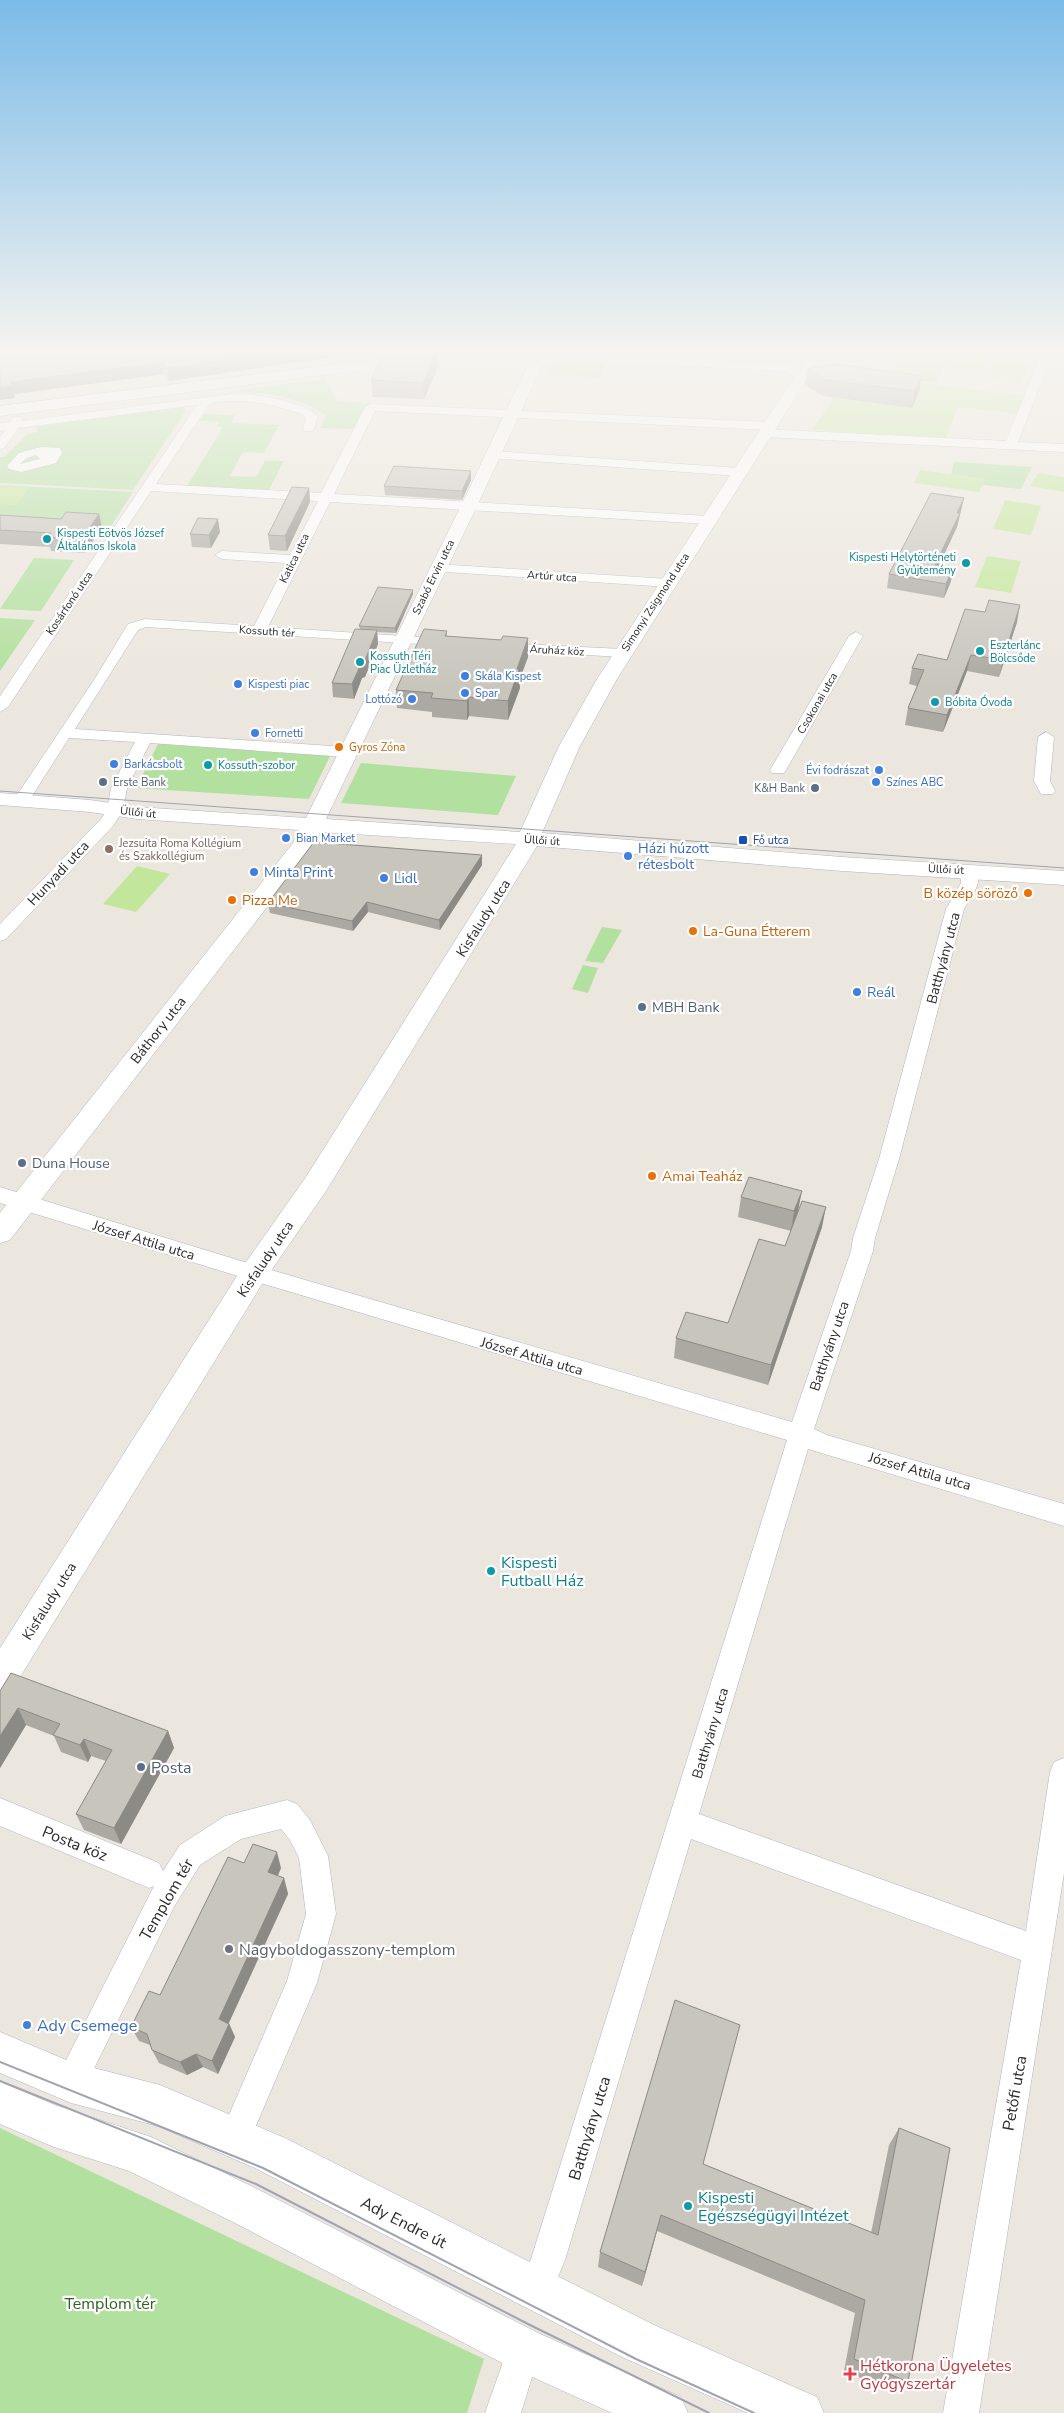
<svg xmlns="http://www.w3.org/2000/svg" width="1064" height="2413" font-family="'Nunito Sans',sans-serif">
  <style>
    .green { fill: #b2e09e }
    .pitch { fill: #c3e79a }
    .lines { fill: none; stroke-linecap: round; stroke-linejoin: round }
    .street-casing { stroke: #b1b4be; stroke-width: 1 }
    .secondary-casing { stroke: #b1b4be; stroke-width: 1 }
    .street { fill: #fff; fill-rule: evenodd }
    .secondary { fill: #fff; fill-rule: evenodd }
    .tram-far1 { stroke: #a1a3b4; stroke-width: 1 }
    .tram { stroke: #a1a3b4; stroke-width: 2 }
    .wall { fill: #aca9a3 }
    .shaded-wall { fill: #8c8a84 }
    .building { fill: #c8c5bd; stroke: #8c8a84 }
    .culture-dot { fill: #0f9aa8; stroke: #fff; stroke-width: 2 }
    .shop-dot { fill: #3f7fe0; stroke: #fff; stroke-width: 2 }
    .food-dot { fill: #e8710a; stroke: #fff; stroke-width: 2 }
    .service-dot { fill: #5c6f8a; stroke: #fff; stroke-width: 2 }
    .transit-dot { fill: #1a4fb4; stroke: #fff; stroke-width: 2 }
    .education-dot { fill: #8d6e63; stroke: #fff; stroke-width: 2 }
    .worship-dot { fill: #6b7280; stroke: #fff; stroke-width: 2 }
    .health-dot { fill: #e0444e; stroke: #fff; stroke-width: 2 }
    .labels { text-anchor: middle; stroke-width: 4.5; stroke-linejoin: round; paint-order: stroke }
    .far-culture-label { font-size: 11px; fill: #0d838f; stroke: #fff; text-anchor: start }
    .far-street-label { font-size: 11px; fill: #2b2b2b; stroke: #fff }
    .far-shop-label { font-size: 11px; fill: #366cbe; stroke: #fff; text-anchor: start }
    .far-food-label { font-size: 11px; fill: #c56008; stroke: #fff; text-anchor: start }
    .far-service-label { font-size: 11px; fill: #4e5e75; stroke: #fff; text-anchor: start }
    .far-transit-label { font-size: 11px; fill: #164399; stroke: #fff; text-anchor: start }
    .far-education-label { font-size: 11px; fill: #785e54; stroke: #fff; text-anchor: start }
    .shop-label { font-size: 14px; fill: #366cbe; stroke: #fff; text-anchor: start }
    .street-label { font-size: 14px; fill: #2b2b2b; stroke: #fff }
    .food-label { font-size: 14px; fill: #c56008; stroke: #fff; text-anchor: start }
    .service-label { font-size: 14px; fill: #4e5e75; stroke: #fff; text-anchor: start }
    .near-culture-label { font-size: 16px; fill: #0d838f; stroke: #fff; text-anchor: start }
    .near-service-label { font-size: 16px; fill: #4e5e75; stroke: #fff; text-anchor: start }
    .near-street-label { font-size: 16px; fill: #2b2b2b; stroke: #fff }
    .near-worship-label { font-size: 16px; fill: #5b616d; stroke: #fff; text-anchor: start }
    .near-shop-label { font-size: 16px; fill: #366cbe; stroke: #fff; text-anchor: start }
    .near-park-label { font-size: 16px; fill: #2a651e; stroke: #fff }
    .near-health-label { font-size: 16px; fill: #be3a42; stroke: #fff; text-anchor: start }
  </style>
  <rect width="100%" height="100%" fill="#ece7de"/>
  <g class="green">
    <polygon points="900,352 995,352 988,357 958,354 950,368 944,367 937,383 886,376 890,369 895,370 899,363 894,362"/>
    <polygon points="562,362 605,364 601,378 547,374 551,366"/>
    <path d="M 325,379 L 338,401 L 369,403 L 355,429 L 320,428 L 326,416 C 310,400 261,391 239,392 L 239,390 Z"/>
    <polygon points="183,407 185,412 133,490 0,483 0,457 4,457 29,433 38,432 36,427"/>
    <polygon points="204,414 235,415 231,423 279,425 264,453 243,452 230,476 256,477 265,461 284,461 269,490 187,486 223,427 217,426 219,422 199,421"/>
    <polygon points="954,462 1032,467 1021,489 982,485 984,479 951,474"/>
    <polygon points="0,485 133,492 111,526 66,524 0,528"/>
    <polygon points="34,558 74,560 41,611 0,609"/>
    <polygon points="0,618 35,620 0,671"/>
    <polygon points="158,744 330,756 309,799 136,788"/>
    <polygon points="361,763 516,776 498,815 341,803"/>
    <polygon points="602,927 622,930 603,963 585,961"/>
    <polygon points="583,965 598,968 588,993 572,989"/>
    <polygon points="0,2128 484,2359 467,2413 0,2413"/>
  </g>
  <g class="pitch">
    <polygon points="960,355 987,358 981,371 953,368"/>
    <polygon points="998,359 1030,364 1021,384 989,380"/>
    <polygon points="852,374 1026,396 1021,414 958,407 946,438 812,430 831,402 832,398 816,391 814,386"/>
    <polygon points="920,470 985,479 979,492 914,483"/>
    <polygon points="1038,473 1064,477 1064,492 1030,486"/>
    <polygon points="0,485 30,487 16,505 0,504"/>
    <polygon points="1005,500 1041,506 1031,535 993,529"/>
    <polygon points="987,556 1021,561 1011,593 975,587"/>
    <polygon points="137,866 170,874 136,912 103,904"/>
  </g>
  <g class="lines">
    <g class="street-casing">
      <g id="street">
        <polygon points="812,352 823,352 806,378 798,378 796,376"/>
        <polygon points="1042,352 1053,352 1018,442 1064,444 1064,452 765,437 759,433 765,429 1006,441"/>
        <path d="M 239,393 C 259,395 306,402 318,417 L 313,431 L 305,431 L 303,428 L 306,418 L 302,414 C 264,403 250,398 210,403 L 156,484 L 321,493 L 365,407 L 371,404 L 769,422 L 775,426 L 769,430 L 375,411 L 334,494 L 708,516 L 714,520 L 708,524 L 330,502 L 268,627 L 448,639 L 455,643 L 453,646 L 146,627 L 138,630 L 75,729 L 347,747 L 355,752 L 347,757 L 150,743 L 127,788 L 123,810 L 113,826 L 6,939 L 0,941 L 0,924 L 101,819 L 107,810 L 111,788 L 135,742 L 69,738 L 27,804 L 15,804 L 13,801 L 94,680 L 128,624 L 145,619 L 254,626 L 286,563 L 222,559 L 215,555 L 222,551 L 290,555 L 318,501 L 151,491 L 8,707 L 0,712 L 0,696 L 197,405 L 19,428 L 4,448 L 0,449 L 0,437 L 6,430 L 0,431 L 0,423 L 10,422 L 13,417 L 21,417 L 22,421 Z"/>
        <path d="M 41,447 L 60,448 L 62,453 L 56,463 L 21,472 L 9,469 L 7,466 L 19,453 ZM 36,455 L 40,459 L 20,464 L 27,458 Z"/>
        <polygon points="493,451 739,468 745,472 739,476 489,458 487,455"/>
        <polygon points="437,564 668,579 675,583 668,587 432,571 430,568"/>
        <polygon points="856,632 863,636 786,770 784,773 772,773 770,770 849,636"/>
        <polygon points="500,643 623,649 630,653 623,657 495,650 493,647"/>
        <polygon points="1046,732 1054,737 1050,781 1055,791 1053,794 1041,794 1034,781 1038,737"/>
        <path d="M 969,866 L 975,867 C 985,881 971,897 964,909 L 899,1159 L 875,1238 L 873,1251 L 814,1429 L 827,1435 L 1064,1504 L 1064,1526 L 808,1449 L 699,1814 L 1026,1931 L 1050,1772 L 1054,1762 L 1064,1758 L 1064,1873 L 979,2413 L 943,2413 L 1021,1960 L 691,1839 L 565,2260 L 548,2301 L 536,2306 L 524,2301 L 519,2289 L 531,2259 L 787,1440 L 254,1281 L 0,1203 L 0,1187 L 254,1265 L 792,1422 L 851,1251 L 853,1238 L 879,1159 L 946,909 L 961,883 L 960,871 L 963,867 Z"/>
        <polygon points="0,1798 159,1863 163,1871 180,1845 225,1816 287,1800 297,1804 310,1820 328,1856 336,1914 317,1983 246,2149 235,2154 224,2149 219,2138 287,1981 306,1914 299,1858 290,1840 281,1829 241,1839 200,1865 174,1907 82,2093 71,2098 60,2093 55,2082 154,1886 149,1888 0,1826"/>
        <polygon points="515,2356 527,2362 533,2374 521,2413 485,2413 503,2362"/>
      </g>
    </g>
    <g class="secondary-casing">
      <g id="secondary">
        <polygon points="435,352 478,352 471,356 0,416 0,406"/>
        <path d="M 534,352 L 788,363 L 803,368 L 809,376 L 617,679 L 580,746 L 542,833 L 842,857 L 1064,871 L 1064,885 L 842,871 L 537,846 L 326,1191 L 264,1281 L 12,1690 L 0,1695 L 0,1648 L 244,1265 L 306,1177 L 516,844 L 320,832 L 311,850 L 10,1240 L 0,1243 L 0,1213 L 293,843 L 299,830 L 137,819 L 90,812 L 0,805 L 0,793 L 90,800 L 137,807 L 306,818 L 461,506 ZM 581,361 L 786,371 L 795,376 L 597,679 L 559,746 L 520,832 L 326,819 L 477,506 L 543,364 Z"/>
        <polygon points="0,2032 71,2062 160,2085 285,2138 654,2325 817,2397 824,2413 748,2413 622,2357 255,2168 158,2126 71,2103 0,2073"/>
        <polygon points="0,2082 55,2105 151,2137 261,2191 538,2333 681,2397 688,2413 612,2413 506,2365 231,2221 129,2171 54,2147 0,2124"/>
      </g>
    </g>
    <use href="#street" class="street"/>
    <use href="#secondary" class="secondary"/>
    <polyline class="tram-far1" points="0,791 1064,868"/>
    <g class="tram">
      <polyline points="0,2062 263,2168 636,2359 754,2413"/>
      <polyline points="0,2081 256,2184 528,2324 709,2413"/>
    </g>
  </g>
  <g class="wall">
    <polygon points="0,352 346,352 346,355 169,381 165,374 14,394 15,398"/>
    <polygon points="426,352 437,352 438,367 424,399 373,397 371,380"/>
    <polygon points="807,369 922,376 919,392 912,408 824,396 805,385"/>
    <polygon points="471,480 462,500 385,495 384,486"/>
    <polygon points="309,488 310,502 287,551 270,550 268,535"/>
    <polygon points="964,498 957,527 939,565 953,568 951,581 944,598 887,588 889,574"/>
    <polygon points="0,515 102,527 85,553 51,551 50,547 0,544"/>
    <polygon points="220,532 211,548 192,547 190,534"/>
    <polygon points="413,590 413,594 396,633 377,632 378,644 365,677 362,678 354,699 333,697 332,683 360,629 359,626"/>
    <polygon points="1017,622 999,677 967,671 943,732 905,725 908,708 917,686 909,684 912,668 947,660"/>
    <polygon points="447,631 447,636 501,640 528,638 528,657 519,681 520,688 508,720 469,716 467,720 432,717 432,712 397,708 396,690"/>
    <polygon points="482,855 482,865 440,930 368,912 353,931 270,913 268,903"/>
    <polygon points="741,1197 799,1209 822,1227 768,1385 674,1358 676,1338 728,1323 785,1246 791,1231 738,1217"/>
    <polygon points="0,1691 168,1731 174,1748 121,1844 84,1830 76,1814 106,1761 91,1756 88,1762 61,1752 54,1736 26,1725 0,1768"/>
    <polygon points="244,1863 281,1868 278,1876 284,1878 288,1894 229,2023 235,2037 218,2074 203,2067 187,2075 159,2063 152,2050 150,2045 139,2041 131,2027 160,1995"/>
    <polygon points="899,2128 908,2382 897,2393 844,2371 855,2313 657,2231 642,2286 598,2267 600,2252 703,2164 871,2233 889,2145"/>
  </g>
  <g class="shaded-wall">
    <polygon points="281,352 346,352 346,355 169,381 167,368"/>
    <polygon points="436,352 438,367 424,399 423,383"/>
    <polygon points="164,362 165,374 14,394 15,398 0,400 0,387 11,382"/>
    <polygon points="922,376 919,392 912,408 915,391"/>
    <polygon points="471,471 471,480 462,500 462,491"/>
    <polygon points="309,488 310,502 287,551 285,536"/>
    <polygon points="964,498 957,527 933,578 935,565"/>
    <polygon points="99,514 102,527 85,553 82,539"/>
    <polygon points="218,519 220,532 211,548 209,535"/>
    <polygon points="953,568 951,581 944,598 946,584"/>
    <polygon points="413,590 413,594 396,633 395,628"/>
    <polygon points="1020,605 1017,622 999,677 1003,660"/>
    <polygon points="377,630 378,644 365,677 362,678 354,699 352,684 361,664"/>
    <polygon points="528,638 528,657 519,681 520,688 508,720 508,701 517,669"/>
    <polygon points="971,655 967,671 943,732 947,715"/>
    <polygon points="469,697 469,716 467,720 467,701"/>
    <polygon points="482,855 482,865 440,930 439,920"/>
    <polygon points="367,902 368,912 353,931 352,921"/>
    <polygon points="802,1191 798,1211 791,1231 794,1211"/>
    <polygon points="826,1207 822,1227 768,1385 771,1365"/>
    <polygon points="18,1708 26,1725 0,1768 0,1736"/>
    <polygon points="168,1731 174,1748 121,1844 114,1828"/>
    <polygon points="84,1739 91,1756 88,1762 80,1745"/>
    <polygon points="277,1852 281,1868 272,1887 268,1872"/>
    <polygon points="284,1878 288,1894 224,2033 219,2019"/>
    <polygon points="229,2024 235,2037 218,2074 212,2061"/>
    <polygon points="196,2054 203,2067 187,2075 180,2062"/>
    <polygon points="661,2215 657,2231 642,2286 645,2272"/>
  </g>
  <g class="building">
    <polygon points="0,352 281,352 167,368 164,362 11,382 12,385 0,387"/>
    <polygon points="426,352 436,352 423,383 371,380 381,357"/>
    <polygon points="837,364 922,376 915,391 826,380 807,369"/>
    <polygon points="394,466 471,471 462,491 384,486"/>
    <polygon points="292,487 309,488 285,536 268,535"/>
    <polygon points="931,493 964,498 957,513 960,513 935,565 953,568 946,584 889,574"/>
    <polygon points="66,512 99,514 82,539 48,537 51,533 0,530 0,515 61,519"/>
    <polygon points="198,518 218,519 209,535 190,534"/>
    <polygon points="378,587 413,590 395,628 359,626"/>
    <polygon points="989,600 1020,605 1003,660 971,655 947,715 908,708 924,670 912,668 918,654 947,660 965,609 985,612"/>
    <polygon points="355,629 377,630 364,663 361,664 352,684 332,683"/>
    <polygon points="424,629 447,631 445,636 501,640 503,636 528,638 517,669 519,669 508,701 469,697 467,701 431,698 433,693 396,690"/>
    <polygon points="314,842 482,855 439,920 367,902 352,921 268,903"/>
    <polygon points="749,1177 802,1191 794,1211 741,1197"/>
    <polygon points="802,1201 826,1207 771,1365 676,1338 686,1312 728,1323 759,1239 785,1246"/>
    <polygon points="11,1673 168,1731 114,1828 76,1814 112,1750 84,1739 80,1745 53,1735 60,1724 18,1708 0,1736 0,1691"/>
    <polygon points="253,1844 277,1852 268,1872 284,1878 219,2019 229,2024 212,2061 196,2054 180,2062 152,2050 147,2034 131,2027 149,1991 160,1995 228,1857 244,1863"/>
    <polygon points="675,2000 740,2025 703,2164 878,2235 899,2128 950,2148 908,2382 854,2359 865,2300 661,2215 645,2272 600,2252"/>
  </g>
  <linearGradient id="sky" x2="0" y2="1"><stop stop-color="#7bbbe8"/><stop offset="0.51" stop-color="#f6f4f0"/><stop offset="1" stop-color="#f6f4f0" stop-opacity="0"/></linearGradient>
  <rect width="1064" height="690" fill="url(#sky)"/>
  <g class="culture-dot">
    <circle cx="47" cy="539" r="5"/>
    <circle cx="966" cy="563" r="5"/>
    <circle cx="980" cy="651" r="5"/>
    <circle cx="360" cy="662" r="5"/>
    <circle cx="935" cy="702" r="5"/>
    <circle cx="208" cy="765" r="5"/>
    <circle cx="491" cy="1571" r="5"/>
    <circle cx="688" cy="2206" r="5"/>
  </g>
  <g class="shop-dot">
    <circle cx="465" cy="676" r="5"/>
    <circle cx="238" cy="684" r="5"/>
    <circle cx="465" cy="693" r="5"/>
    <circle cx="412" cy="699" r="5"/>
    <circle cx="255" cy="733" r="5"/>
    <circle cx="114" cy="764" r="5"/>
    <circle cx="879" cy="770" r="5"/>
    <circle cx="876" cy="782" r="5"/>
    <circle cx="286" cy="838" r="5"/>
    <circle cx="628" cy="856" r="5"/>
    <circle cx="254" cy="872" r="5"/>
    <circle cx="384" cy="878" r="5"/>
    <circle cx="857" cy="992" r="5"/>
    <circle cx="27" cy="2025" r="5"/>
  </g>
  <g class="food-dot">
    <circle cx="339" cy="747" r="5"/>
    <circle cx="1028" cy="893" r="5"/>
    <circle cx="232" cy="900" r="5"/>
    <circle cx="693" cy="931" r="5"/>
    <circle cx="652" cy="1176" r="5"/>
  </g>
  <g class="service-dot">
    <circle cx="103" cy="782" r="5"/>
    <circle cx="815" cy="788" r="5"/>
    <circle cx="642" cy="1007" r="5"/>
    <circle cx="22" cy="1163" r="5"/>
    <circle cx="141" cy="1767" r="5"/>
  </g>
  <rect class="transit-dot" x="738" y="835" width="10" height="10" rx="2.5"/>
  <circle class="education-dot" cx="109" cy="849" r="5"/>
  <circle class="worship-dot" cx="229" cy="1949" r="5"/>
  <path class="health-dot" d="M847.5 2366.5h5v5h5v5h-5v5h-5v-5h-5v-5h5z"/>
  <g class="labels">
    <g class="far-culture-label">
      <text x="57" y="537">Kispesti Eötvös József<tspan x="57" dy="13">Általános Iskola</tspan></text>
      <text x="956" y="561" text-anchor="end">Kispesti Helytörténeti<tspan x="956" dy="13">Gyűjtemény</tspan></text>
      <text x="990" y="649">Eszterlánc<tspan x="990" dy="13">Bölcsőde</tspan></text>
      <text x="370" y="660">Kossuth Téri<tspan x="370" dy="13">Piac Üzletház</tspan></text>
      <text x="945" y="706">Bóbita Óvoda</text>
      <text x="218" y="769">Kossuth-szobor</text>
    </g>
    <g class="far-street-label">
      <text transform="translate(294 558) rotate(-64)" y="4">Katica utca</text>
      <text transform="translate(552 576) rotate(4)" y="4">Artúr utca</text>
      <text transform="translate(433 577) rotate(-64)" y="4">Szabó Ervin utca</text>
      <text transform="translate(655 602) rotate(-57)" y="4">Simonyi Zsigmond utca</text>
      <text transform="translate(69 603) rotate(-56)" y="4">Kosárfonó utca</text>
      <text transform="translate(267 631) rotate(4)" y="4">Kossuth tér</text>
      <text transform="translate(557 650) rotate(3)" y="4">Áruház köz</text>
      <text transform="translate(817 703) rotate(-60)" y="4">Csokonai utca</text>
      <text transform="translate(138 812) rotate(6)" y="4">Üllői út</text>
      <text transform="translate(542 840) rotate(4)" y="4">Üllői út</text>
      <text transform="translate(946 869) rotate(3)" y="4">Üllői út</text>
    </g>
    <g class="far-shop-label">
      <text x="475" y="680">Skála Kispest</text>
      <text x="248" y="688">Kispesti piac</text>
      <text x="475" y="697">Spar</text>
      <text x="402" y="703" text-anchor="end">Lottózó</text>
      <text x="265" y="737">Fornetti</text>
      <text x="124" y="768">Barkácsbolt</text>
      <text x="869" y="774" text-anchor="end">Évi fodrászat</text>
      <text x="886" y="786">Színes ABC</text>
      <text x="296" y="842">Bian Market</text>
    </g>
    <g class="far-food-label">
      <text x="349" y="751">Gyros Zóna</text>
    </g>
    <g class="far-service-label">
      <text x="113" y="786">Erste Bank</text>
      <text x="805" y="792" text-anchor="end">K&amp;H Bank</text>
    </g>
    <g class="far-transit-label">
      <text x="753" y="844">Fő utca</text>
    </g>
    <g class="far-education-label">
      <text x="119" y="847">Jezsuita Roma Kollégium<tspan x="119" dy="13">és Szakkollégium</tspan></text>
    </g>
    <g class="shop-label">
      <text x="638" y="853">Házi húzott<tspan x="638" dy="16">rétesbolt</tspan></text>
      <text x="264" y="877">Minta Print</text>
      <text x="394" y="883">Lidl</text>
      <text x="867" y="997">Reál</text>
    </g>
    <g class="street-label">
      <text transform="translate(58 873) rotate(-47)" y="5">Hunyadi utca</text>
      <text transform="translate(483 918) rotate(-58)" y="5">Kisfaludy utca</text>
      <text transform="translate(943 958) rotate(-75)" y="5">Batthyány utca</text>
      <text transform="translate(158 1030) rotate(-52)" y="5">Báthory utca</text>
      <text transform="translate(144 1240) rotate(17)" y="5">József Attila utca</text>
      <text transform="translate(265 1259) rotate(-56)" y="5">Kisfaludy utca</text>
      <text transform="translate(829 1346) rotate(-71)" y="5">Batthyány utca</text>
      <text transform="translate(532 1356) rotate(16)" y="5">József Attila utca</text>
      <text transform="translate(920 1471) rotate(16)" y="5">József Attila utca</text>
      <text transform="translate(49 1601) rotate(-58)" y="5">Kisfaludy utca</text>
      <text transform="translate(710 1733) rotate(-73)" y="5">Batthyány utca</text>
    </g>
    <g class="food-label">
      <text x="1018" y="898" text-anchor="end">B közép söröző</text>
      <text x="242" y="905">Pizza Me</text>
      <text x="703" y="936">La-Guna Étterem</text>
      <text x="662" y="1181">Amai Teaház</text>
    </g>
    <g class="service-label">
      <text x="652" y="1012">MBH Bank</text>
      <text x="32" y="1168">Duna House</text>
    </g>
    <g class="near-culture-label">
      <text x="501" y="1568">Kispesti<tspan x="501" dy="18">Futball Ház</tspan></text>
      <text x="698" y="2203">Kispesti<tspan x="698" dy="18">Egészségügyi Intézet</tspan></text>
    </g>
    <g class="near-service-label">
      <text x="151" y="1773">Posta</text>
    </g>
    <g class="near-street-label">
      <text transform="translate(75 1843) rotate(22)" y="6">Posta köz</text>
      <text transform="translate(166 1899) rotate(-60)" y="6">Templom tér</text>
      <text transform="translate(1014 2093) rotate(-80)" y="6">Petőfi utca</text>
      <text transform="translate(589 2128) rotate(-73)" y="6">Batthyány utca</text>
      <text transform="translate(404 2222) rotate(27)" y="6">Ady Endre út</text>
    </g>
    <g class="near-worship-label">
      <text x="239" y="1955">Nagyboldogasszony-templom</text>
    </g>
    <g class="near-shop-label">
      <text x="37" y="2031">Ady Csemege</text>
    </g>
    <g class="near-park-label">
      <text x="110" y="2309">Templom tér</text>
    </g>
    <g class="near-health-label">
      <text x="860" y="2371">Hétkorona Ügyeletes<tspan x="860" dy="18">Gyógyszertár</tspan></text>
    </g>
  </g>
</svg>
